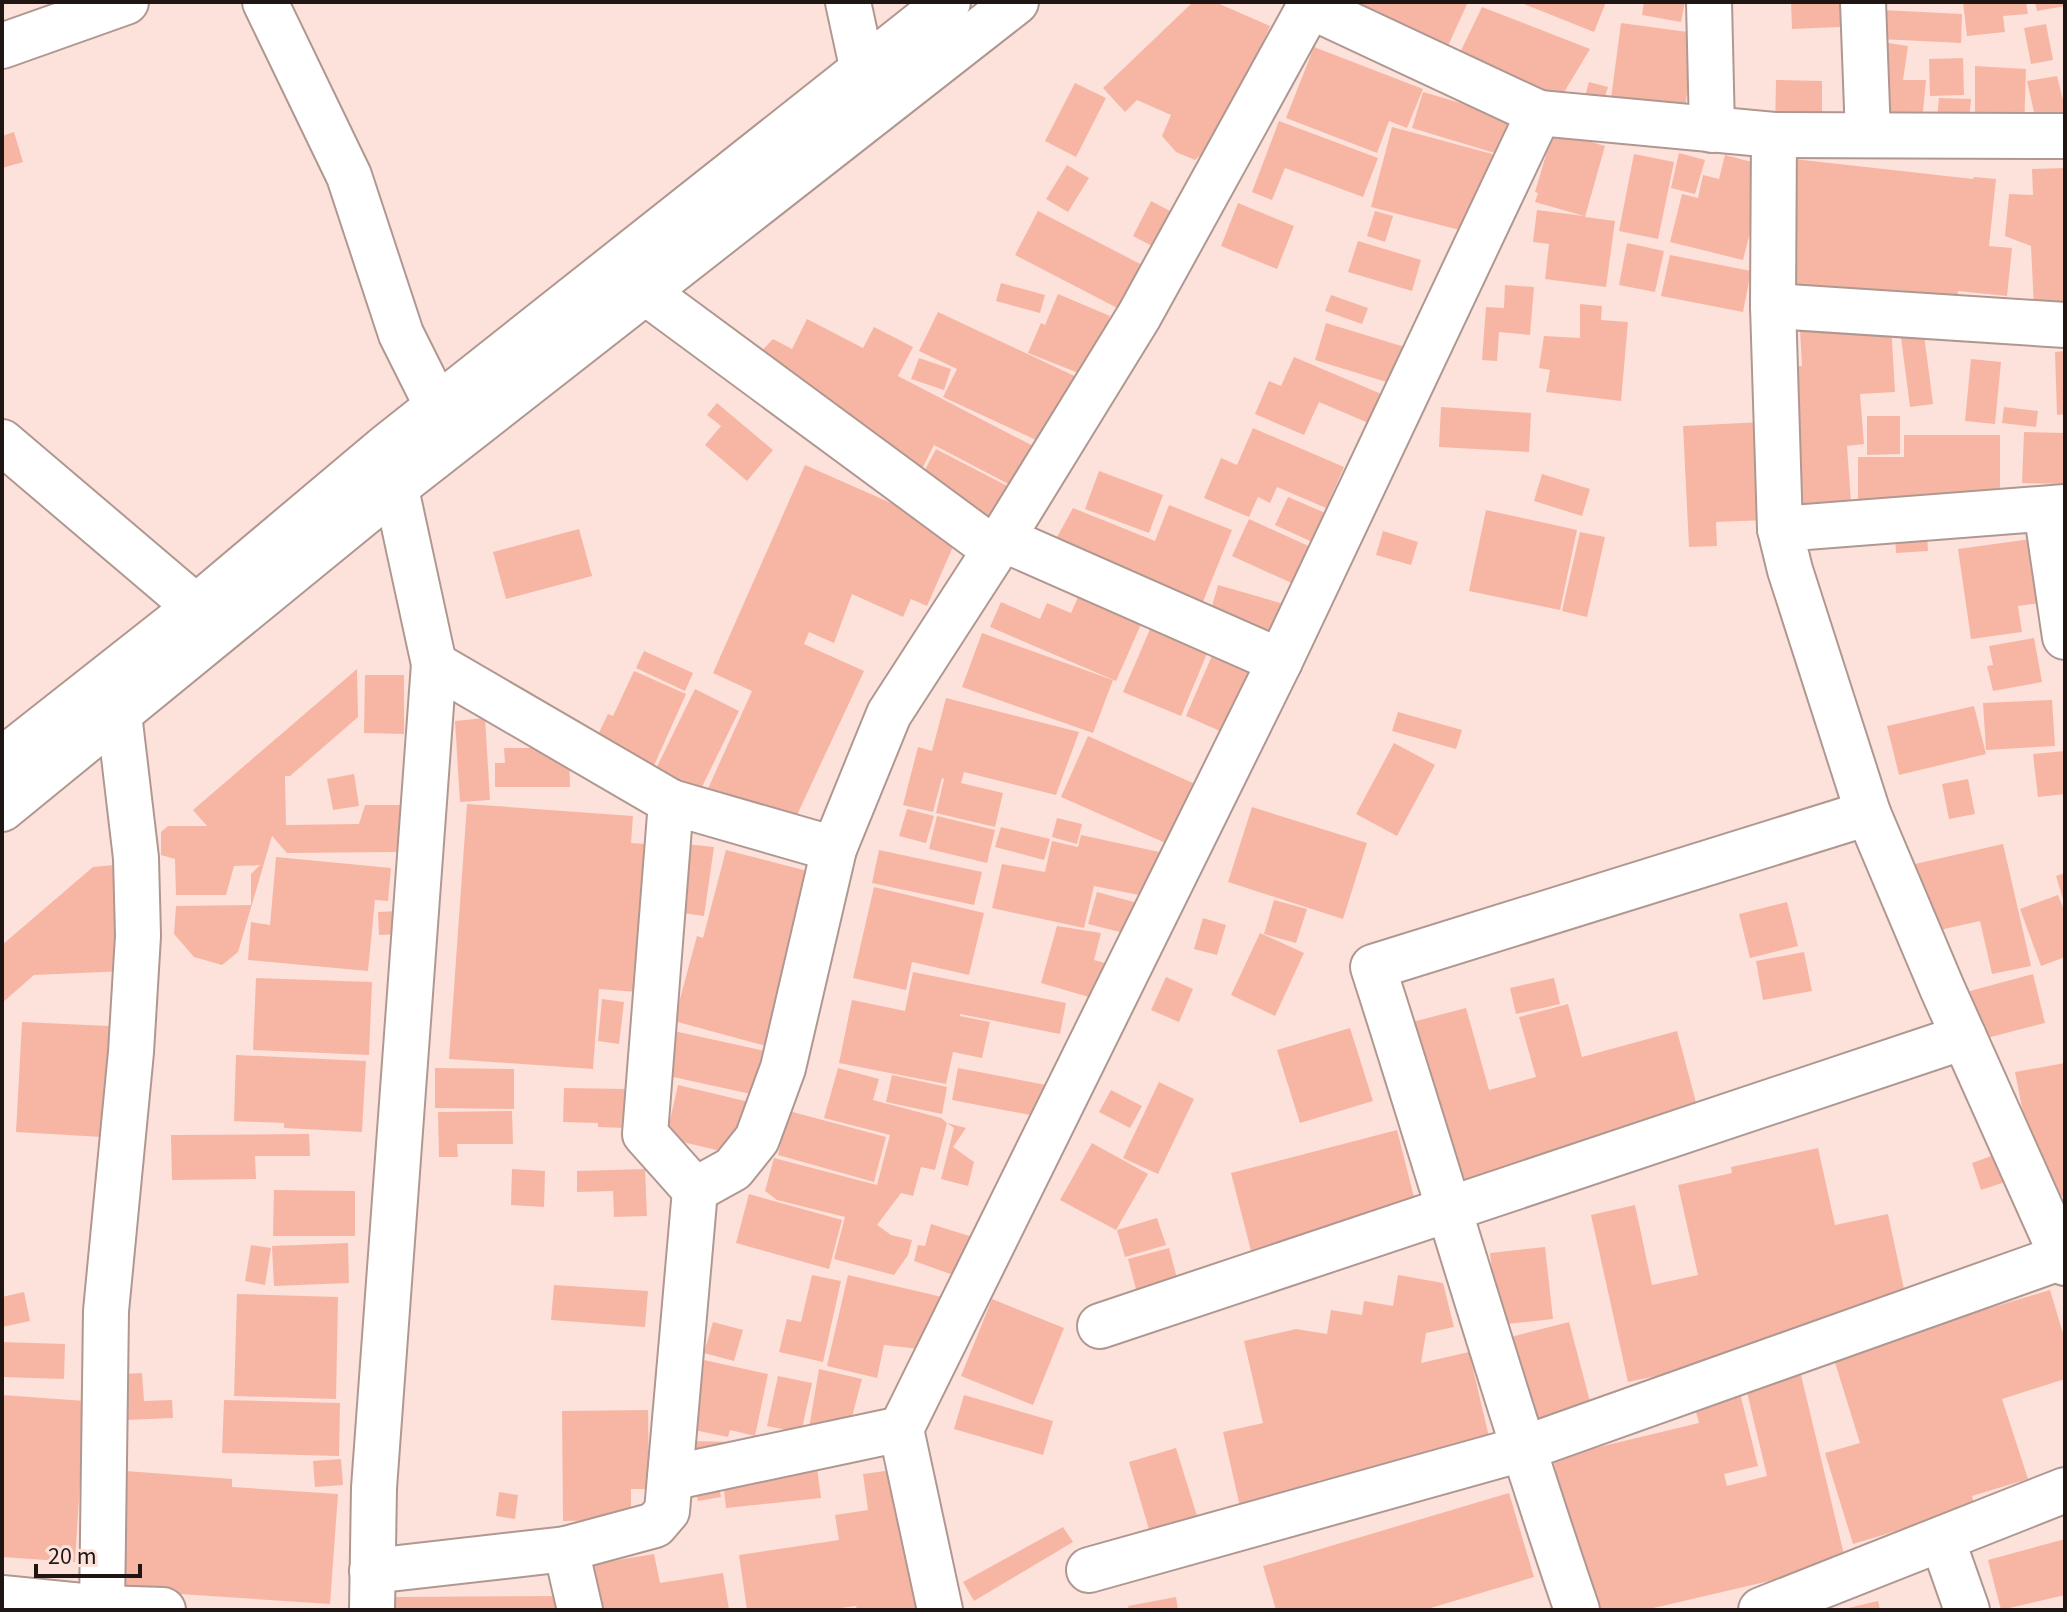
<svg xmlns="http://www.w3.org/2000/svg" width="2067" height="1612" font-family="'Source Sans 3',sans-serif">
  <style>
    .building { fill: #f7b6a4 }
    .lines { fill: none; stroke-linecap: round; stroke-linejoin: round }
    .minor-casing { stroke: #b09891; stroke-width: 48 }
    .major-casing { stroke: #b09891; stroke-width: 48 }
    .minor { stroke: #fff; stroke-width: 44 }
    .major { stroke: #fff; stroke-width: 44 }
  </style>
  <rect width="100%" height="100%" fill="#fce2db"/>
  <g class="building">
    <polygon points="1193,2 1215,2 1270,26 1223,134 1195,160 1176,152 1162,136 1171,115 1137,100 1125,112 1103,88"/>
    <polygon points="1338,2 1468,2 1441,61"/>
    <polygon points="1519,2 1606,2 1594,32"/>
    <polygon points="1644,2 1685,2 1681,22 1642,15"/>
    <polygon points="1791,2 1861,2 1862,26 1792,29"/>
    <polygon points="1963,2 2026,2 2028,14 2003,16 2005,32 1967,36"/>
    <polygon points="2035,2 2065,2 2065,6 2037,11"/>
    <polygon points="1482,7 1590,49 1557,104 1455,63"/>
    <polygon points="1882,10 1962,14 1961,43 1880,39"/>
    <polygon points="1621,23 1695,33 1684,116 1610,106"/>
    <polygon points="2046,24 2053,60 2031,64 2024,28"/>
    <polygon points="1882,42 1908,46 1903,80 1926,80 1921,132 1877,129"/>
    <polygon points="1314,47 1423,89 1407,128 1389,121 1377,153 1286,118"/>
    <polygon points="1963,58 1964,95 1930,96 1929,59"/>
    <polygon points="1975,66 2026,69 2024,132 1975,131"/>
    <polygon points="2057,76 2063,100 2065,100 2065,129 2038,130 2027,81"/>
    <polygon points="1776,80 1822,81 1822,130 1775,129"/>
    <polygon points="1589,82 1608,87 1601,109 1583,103"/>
    <polygon points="1075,83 1106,98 1076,157 1045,141"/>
    <polygon points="1423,92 1518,120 1508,157 1412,128"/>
    <polygon points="1939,98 1971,99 1968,131 1936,129"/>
    <polygon points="1279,121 1378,158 1363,197 1285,168 1272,200 1252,192"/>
    <polygon points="1392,127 1496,155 1475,234 1371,207"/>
    <polygon points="1553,131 1605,146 1585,217 1615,221 1606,287 1545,279 1549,244 1533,242 1537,210 1584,216 1535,202 1538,193 1535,192"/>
    <polygon points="14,132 23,162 2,168 2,136"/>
    <polygon points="1679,153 1705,160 1695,194 1671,188"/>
    <polygon points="1634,154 1674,162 1658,239 1619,231"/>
    <polygon points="1725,155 1767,166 1743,260 1670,242 1682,194 1698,198 1703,175 1719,179"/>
    <polygon points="1794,159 1973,179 1974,177 1996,179 1989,246 2012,248 2007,296 1958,291 1956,307 1889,300 1890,292 1857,288 1856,303 1780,294"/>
    <polygon points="1067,165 1089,178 1068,212 1046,199"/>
    <polygon points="2065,168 2065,313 2034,308 2031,246 2005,236 2009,194 2033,195 2032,169"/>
    <polygon points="1151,201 1172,212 1154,247 1133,236"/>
    <polygon points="1238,203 1294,226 1277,269 1221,246"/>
    <polygon points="1038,211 1148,268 1125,312 1015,255"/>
    <polygon points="1375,211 1393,216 1385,242 1367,236"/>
    <polygon points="1358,241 1421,260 1412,291 1348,272"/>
    <polygon points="1627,243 1664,251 1655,292 1619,285"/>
    <polygon points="1670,255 1751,271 1743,312 1661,296"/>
    <polygon points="1001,283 1045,295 1040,313 996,301"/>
    <polygon points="1505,285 1534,287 1530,335 1499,332 1497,361 1482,360 1486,307 1504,308"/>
    <polygon points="1058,294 1110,316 1086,376 1028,353 1041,323 1045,325"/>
    <polygon points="1331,295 1368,308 1362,324 1325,311"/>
    <polygon points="1580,304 1602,306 1601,320 1628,322 1621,401 1546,392 1550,370 1539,368 1544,336 1580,338"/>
    <polygon points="938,312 1083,380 1051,447 943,397 957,369 919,351"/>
    <polygon points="807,319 863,348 874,327 913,347 898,376 1037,448 1016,488 934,445 915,483 755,358 773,339 792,349"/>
    <polygon points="1326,323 1418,351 1406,388 1315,360"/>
    <polygon points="1891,324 1895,392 1860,394 1864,444 1847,446 1852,516 1794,520 1783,367 1802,366 1800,330"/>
    <polygon points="1923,327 1933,404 1910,407 1900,330"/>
    <polygon points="2065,351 2065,414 2057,415 2055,352"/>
    <polygon points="1294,357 1398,401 1385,430 1319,402 1304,435 1255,414 1269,381 1281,386"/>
    <polygon points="919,358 951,369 944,390 911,379"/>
    <polygon points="1971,359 2001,362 1995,424 1965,421"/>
    <polygon points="717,403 773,450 747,481 705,445 721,426 707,415"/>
    <polygon points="1441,407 1531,413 1529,452 1439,447"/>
    <polygon points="2004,407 2038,411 2036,427 2002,423"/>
    <polygon points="1867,416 1900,416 1900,454 1867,455"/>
    <polygon points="1763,422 1767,520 1716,522 1717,546 1689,547 1683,426"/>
    <polygon points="1253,428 1344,467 1326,508 1277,487 1270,503 1258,497 1249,517 1204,498 1221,458 1237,465"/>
    <polygon points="2024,432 2065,433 2065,484 2022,483"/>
    <polygon points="1904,435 2000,435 2000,496 1858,513 1858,457 1904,457"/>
    <polygon points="936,449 1015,490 995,529 918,483"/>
    <polygon points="805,465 959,533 927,606 911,599 903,617 852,594 834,643 809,632 804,644 864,671 790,830 706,793 752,691 713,673"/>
    <polygon points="1099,471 1163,495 1149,533 1085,509"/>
    <polygon points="1542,474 1590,489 1582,516 1534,501"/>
    <polygon points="1288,497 1337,518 1323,547 1275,525"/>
    <polygon points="1169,505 1232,530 1198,614 1051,548 1073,508 1155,541"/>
    <polygon points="1486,510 1577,530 1560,610 1469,591"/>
    <polygon points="1249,519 1324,553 1307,590 1232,556"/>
    <polygon points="579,529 592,576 506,599 493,552"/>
    <polygon points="1383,531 1418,542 1411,565 1376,555"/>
    <polygon points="1580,532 1605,537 1587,617 1562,611"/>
    <polygon points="1927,534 1928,551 1896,553 1895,535"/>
    <polygon points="2031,539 2040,603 2018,606 2022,632 1971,639 1958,549"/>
    <polygon points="1218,585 1291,606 1280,645 1207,624"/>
    <polygon points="1079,595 1142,622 1116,681 990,627 1001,602 1040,619 1047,603 1071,613"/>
    <polygon points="1154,620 1211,644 1181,716 1123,692"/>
    <polygon points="982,633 1113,680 1093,733 962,687"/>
    <polygon points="2034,638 2042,682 1993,691 1987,666 1993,665 1989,646"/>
    <polygon points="644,651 693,673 685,691 636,668"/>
    <polygon points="1214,651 1257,669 1229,735 1186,716"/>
    <polygon points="357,669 358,717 290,776 285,776 286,825 359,824 365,805 401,805 401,848 396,852 287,853 272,836 238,952 222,965 194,957 174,934 176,906 251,905 251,874 260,865 234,866 226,895 176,895 175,859 161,855 161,832 168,826 207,826 193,810"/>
    <polygon points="634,671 686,694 652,770 594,743 608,714 613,716"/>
    <polygon points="365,675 404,675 404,734 364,733"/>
    <polygon points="695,689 739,711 696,799 652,777"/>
    <polygon points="946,698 1079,732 1056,795 964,772 961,783 1003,793 995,827 936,813 944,779 942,778 933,812 903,805 918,747 932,751"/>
    <polygon points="2052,700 2055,746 1986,750 1983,703"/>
    <polygon points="1974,706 1986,754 1899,775 1887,726"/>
    <polygon points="1398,712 1462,730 1456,749 1392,731"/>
    <polygon points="485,718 490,800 460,802 455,721"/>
    <polygon points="1088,736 1204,788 1177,848 1061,797"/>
    <polygon points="1394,743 1435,765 1397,836 1356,814"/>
    <polygon points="504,748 569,748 570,787 495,787 495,763 505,763"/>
    <polygon points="2065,751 2065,794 2038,797 2033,754"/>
    <polygon points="354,774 359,806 333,810 327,779"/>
    <polygon points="1968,779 1975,814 1949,819 1942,784"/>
    <polygon points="467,804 633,816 631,843 661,845 649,993 599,989 593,1069 449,1059"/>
    <polygon points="1252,807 1367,843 1343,919 1228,882"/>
    <polygon points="907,809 934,816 926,843 899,836"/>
    <polygon points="937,816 995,830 987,863 929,849"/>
    <polygon points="1057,818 1082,824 1077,844 1052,837"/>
    <polygon points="1001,827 1050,839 1044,860 995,847"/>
    <polygon points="1081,835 1164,853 1149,897 1094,886 1084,928 992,908 1002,864 1045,872 1052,841 1078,847"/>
    <polygon points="686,844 714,847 704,916 676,912"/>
    <polygon points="2003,844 2031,966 1992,974 1980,921 1931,932 1915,864"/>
    <polygon points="726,850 807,871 784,959 800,963 777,1049 674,1021 697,936 703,938"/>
    <polygon points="879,850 982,872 974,905 872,883"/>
    <polygon points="276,857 391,868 388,901 375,900 368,971 248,960 251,922 270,925"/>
    <polygon points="114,865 116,905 127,971 34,975 2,1003 2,945 93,867"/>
    <polygon points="2065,873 2065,902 2064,902 2056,876"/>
    <polygon points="874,887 984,913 969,975 912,962 906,990 853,978"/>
    <polygon points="1097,892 1152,907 1136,936 1088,924"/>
    <polygon points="2058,895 2065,912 2065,957 2041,966 2020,909"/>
    <polygon points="1274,900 1307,909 1296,943 1264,934"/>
    <polygon points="1787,902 1798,946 1750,958 1739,914"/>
    <polygon points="401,911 402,934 379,935 378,912"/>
    <polygon points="1203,918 1226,925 1217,955 1194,949"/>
    <polygon points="1057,926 1101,933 1094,960 1116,966 1106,1002 1041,983"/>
    <polygon points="1260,933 1304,953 1275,1016 1231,995"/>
    <polygon points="1804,952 1812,991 1763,1000 1756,961"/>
    <polygon points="913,972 1066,1003 1060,1034 960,1014 960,1016 990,1022 982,1058 953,1052 946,1084 839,1063 852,1000 905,1011"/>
    <polygon points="2033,974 2045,1023 1983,1039 1970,991"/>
    <polygon points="1166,977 1193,989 1179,1022 1151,1010"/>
    <polygon points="256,978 372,982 369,1055 253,1050"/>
    <polygon points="1554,978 1560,1004 1516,1014 1510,988"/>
    <polygon points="602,999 624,1002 619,1044 598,1041"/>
    <polygon points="1568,1004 1582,1057 1677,1031 1701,1121 1453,1193 1401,1025 1466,1008 1489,1090 1536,1077 1519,1017"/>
    <polygon points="22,1022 109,1026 102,1137 16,1132"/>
    <polygon points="1350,1028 1373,1101 1300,1123 1277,1050"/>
    <polygon points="674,1031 770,1052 760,1096 664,1075"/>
    <polygon points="236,1055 366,1061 362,1132 284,1128 284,1123 234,1121"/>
    <polygon points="2065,1063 2065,1196 2040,1200 2015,1072"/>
    <polygon points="435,1068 514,1069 514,1109 435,1108"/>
    <polygon points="838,1068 879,1079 873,1100 941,1118 947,1123 935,1170 921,1167 913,1196 901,1193 877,1225 891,1235 912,1240 908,1255 894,1275 834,1259 845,1217 777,1200 765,1191 774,1158 877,1185 890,1135 824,1118"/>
    <polygon points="958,1068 1046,1085 1040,1117 952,1100"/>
    <polygon points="892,1075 947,1087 942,1114 886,1102"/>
    <polygon points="1159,1082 1194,1099 1158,1174 1123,1158"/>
    <polygon points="678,1085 749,1102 737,1155 666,1138"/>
    <polygon points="564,1088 626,1089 625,1128 598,1127 598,1123 563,1122"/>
    <polygon points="1111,1090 1142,1106 1130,1128 1099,1112"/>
    <polygon points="512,1111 513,1144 457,1144 458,1157 439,1157 438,1112"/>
    <polygon points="789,1111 886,1137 874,1182 778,1155"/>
    <polygon points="947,1123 966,1128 953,1147 974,1162 968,1186 941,1179 954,1128"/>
    <polygon points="1397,1130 1417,1209 1251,1251 1231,1173"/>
    <polygon points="309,1134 310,1156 255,1156 256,1179 172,1180 171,1135"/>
    <polygon points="1092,1143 1148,1174 1116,1230 1060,1200"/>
    <polygon points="1818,1148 1835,1225 1888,1214 1907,1303 1773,1335 1776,1350 1628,1382 1591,1215 1635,1205 1652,1285 1698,1275 1678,1185 1732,1173 1731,1167"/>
    <polygon points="1994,1155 2005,1182 1981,1190 1972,1163"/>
    <polygon points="512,1169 545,1171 544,1207 511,1205"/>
    <polygon points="645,1169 647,1216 614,1217 613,1191 577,1192 577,1171"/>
    <polygon points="274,1190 355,1191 355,1236 273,1236"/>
    <polygon points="749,1194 842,1220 829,1269 736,1243"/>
    <polygon points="1157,1218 1166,1245 1125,1257 1117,1230"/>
    <polygon points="931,1224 979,1239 967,1280 914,1261 918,1245 925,1246"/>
    <polygon points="348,1243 349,1283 274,1286 272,1246"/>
    <polygon points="251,1245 271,1248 265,1285 245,1281"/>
    <polygon points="1545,1247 1553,1319 1498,1325 1490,1253"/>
    <polygon points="1169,1248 1182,1297 1141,1308 1128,1259"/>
    <polygon points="812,1275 841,1281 823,1362 779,1352 787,1319 801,1322"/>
    <polygon points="848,1275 959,1301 928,1350 884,1345 877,1378 827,1366"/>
    <polygon points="1398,1275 1443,1283 1454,1327 1426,1333 1421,1363 1469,1352 1490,1441 1317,1481 1345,1486 1241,1511 1223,1432 1263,1423 1244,1341 1296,1329 1327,1334 1331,1310 1362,1315 1364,1301 1393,1306"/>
    <polygon points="554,1285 648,1291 645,1327 551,1320"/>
    <polygon points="2050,1290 2065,1340 2065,1379 2002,1399 2028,1479 1972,1496 1975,1507 1853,1544 1825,1453 1860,1443 1833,1356"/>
    <polygon points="24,1292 30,1321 2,1327 2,1297"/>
    <polygon points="237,1294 338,1297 336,1399 234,1396"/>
    <polygon points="992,1299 1064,1328 1033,1405 961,1376"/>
    <polygon points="713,1322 743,1330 734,1361 704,1353"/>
    <polygon points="1569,1322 1592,1409 1530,1426 1507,1338"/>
    <polygon points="2,1342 65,1344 64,1379 2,1377"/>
    <polygon points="704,1360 768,1374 755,1436 730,1430 728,1437 689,1429"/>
    <polygon points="819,1369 862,1379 848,1432 808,1434"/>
    <polygon points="142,1373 144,1401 172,1400 173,1418 126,1420 123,1374"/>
    <polygon points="1801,1375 1846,1563 1645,1610 1588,1610 1553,1458 1699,1423 1692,1397 1738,1385 1758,1466 1724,1474 1727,1486 1767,1476 1746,1388"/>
    <polygon points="778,1376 812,1383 801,1433 767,1426"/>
    <polygon points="2,1395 85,1401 75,1562 2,1557"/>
    <polygon points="964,1395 1053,1421 1043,1455 954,1429"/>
    <polygon points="224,1400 340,1403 339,1456 222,1453"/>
    <polygon points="648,1410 649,1489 631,1489 631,1520 563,1521 562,1411"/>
    <polygon points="695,1441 728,1442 728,1462 694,1462"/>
    <polygon points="1176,1448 1201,1529 1153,1543 1129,1462"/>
    <polygon points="341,1459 343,1485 315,1487 313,1461"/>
    <polygon points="816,1460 821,1498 726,1508 722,1471"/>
    <polygon points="899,1469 920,1610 857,1610 856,1606 826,1610 747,1610 739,1555 839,1540 835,1515 868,1510 863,1474"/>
    <polygon points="126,1471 232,1479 232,1487 338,1494 330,1604 118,1590"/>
    <polygon points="717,1475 721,1497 698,1501 694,1480"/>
    <polygon points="499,1492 518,1495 515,1519 496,1516"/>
    <polygon points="1509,1493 1534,1577 1424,1610 1276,1610 1263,1566"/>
    <polygon points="1063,1527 1073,1542 974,1601 963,1582"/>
    <polygon points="2065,1539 2065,1595 2001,1610 1988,1560"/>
    <polygon points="654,1554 660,1583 723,1573 729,1610 601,1610 593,1564"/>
    <polygon points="563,1596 563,1610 394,1610 394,1597"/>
    <polygon points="1176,1597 1178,1610 1129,1610 1128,1606"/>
    <polygon points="1878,1601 1880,1610 1844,1610 1844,1609"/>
  </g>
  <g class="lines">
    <g class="minor-casing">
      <g id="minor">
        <polyline points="265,2 349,176 401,334 438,408 457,438"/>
        <polyline points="848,2 863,71"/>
        <polyline points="1709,2 1712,130"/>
        <polyline points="1863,2 1868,135"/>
        <polyline points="2,46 126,2"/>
        <polyline points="1539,113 1774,135 1773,306 1780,529"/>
        <polyline points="1774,135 2065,136"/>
        <polyline points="644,291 995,550"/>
        <polyline points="1773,306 2065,325"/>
        <polyline points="2,442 196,607"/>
        <polyline points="2065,507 1780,529 1790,570 1868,813 1942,988 2065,1263"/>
        <polyline points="2046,509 2065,637"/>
        <polyline points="1003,539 1280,661"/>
        <polyline points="434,664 671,802 645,1134 695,1190 667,1511 655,1525 566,1549 580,1610"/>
        <polyline points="671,802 834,849"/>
        <polyline points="695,1190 733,1169 757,1139 783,1068 834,849 889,714 995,550 1139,316 1312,2"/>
        <polyline points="1100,1326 1964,1037"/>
        <polyline points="901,1429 940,1610"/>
        <polyline points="670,1478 901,1429 1280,661 1539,113 1310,6"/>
        <polyline points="1942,1539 1967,1610"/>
        <polyline points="1089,1570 1522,1449 2062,1257"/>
        <polyline points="372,1571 566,1549"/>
        <polyline points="2,1598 102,1608 163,1610"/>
        <polyline points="102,1610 106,1311 131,1052 138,936 136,858 119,714"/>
        <polyline points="372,1610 374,1488 434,664 388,452"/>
        <path d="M 1577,1610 C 1504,1397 1442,1181 1373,967 L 1868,813"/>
        <polyline points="1761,1610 2065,1490"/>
      </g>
    </g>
    <g class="major-casing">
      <g id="major">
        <polyline points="2,760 196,607 386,447 948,2"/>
        <polyline points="2,809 396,487 1016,2"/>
      </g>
    </g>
    <use href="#minor" class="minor"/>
    <use href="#major" class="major"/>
  </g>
  <rect width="2067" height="1612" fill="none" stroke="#1f1614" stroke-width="8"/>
  <path d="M36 1564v12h104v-12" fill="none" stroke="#1f1614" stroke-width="4"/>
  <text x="48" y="1564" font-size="24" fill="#1f1614" stroke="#fce2db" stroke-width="6" paint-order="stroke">20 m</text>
</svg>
